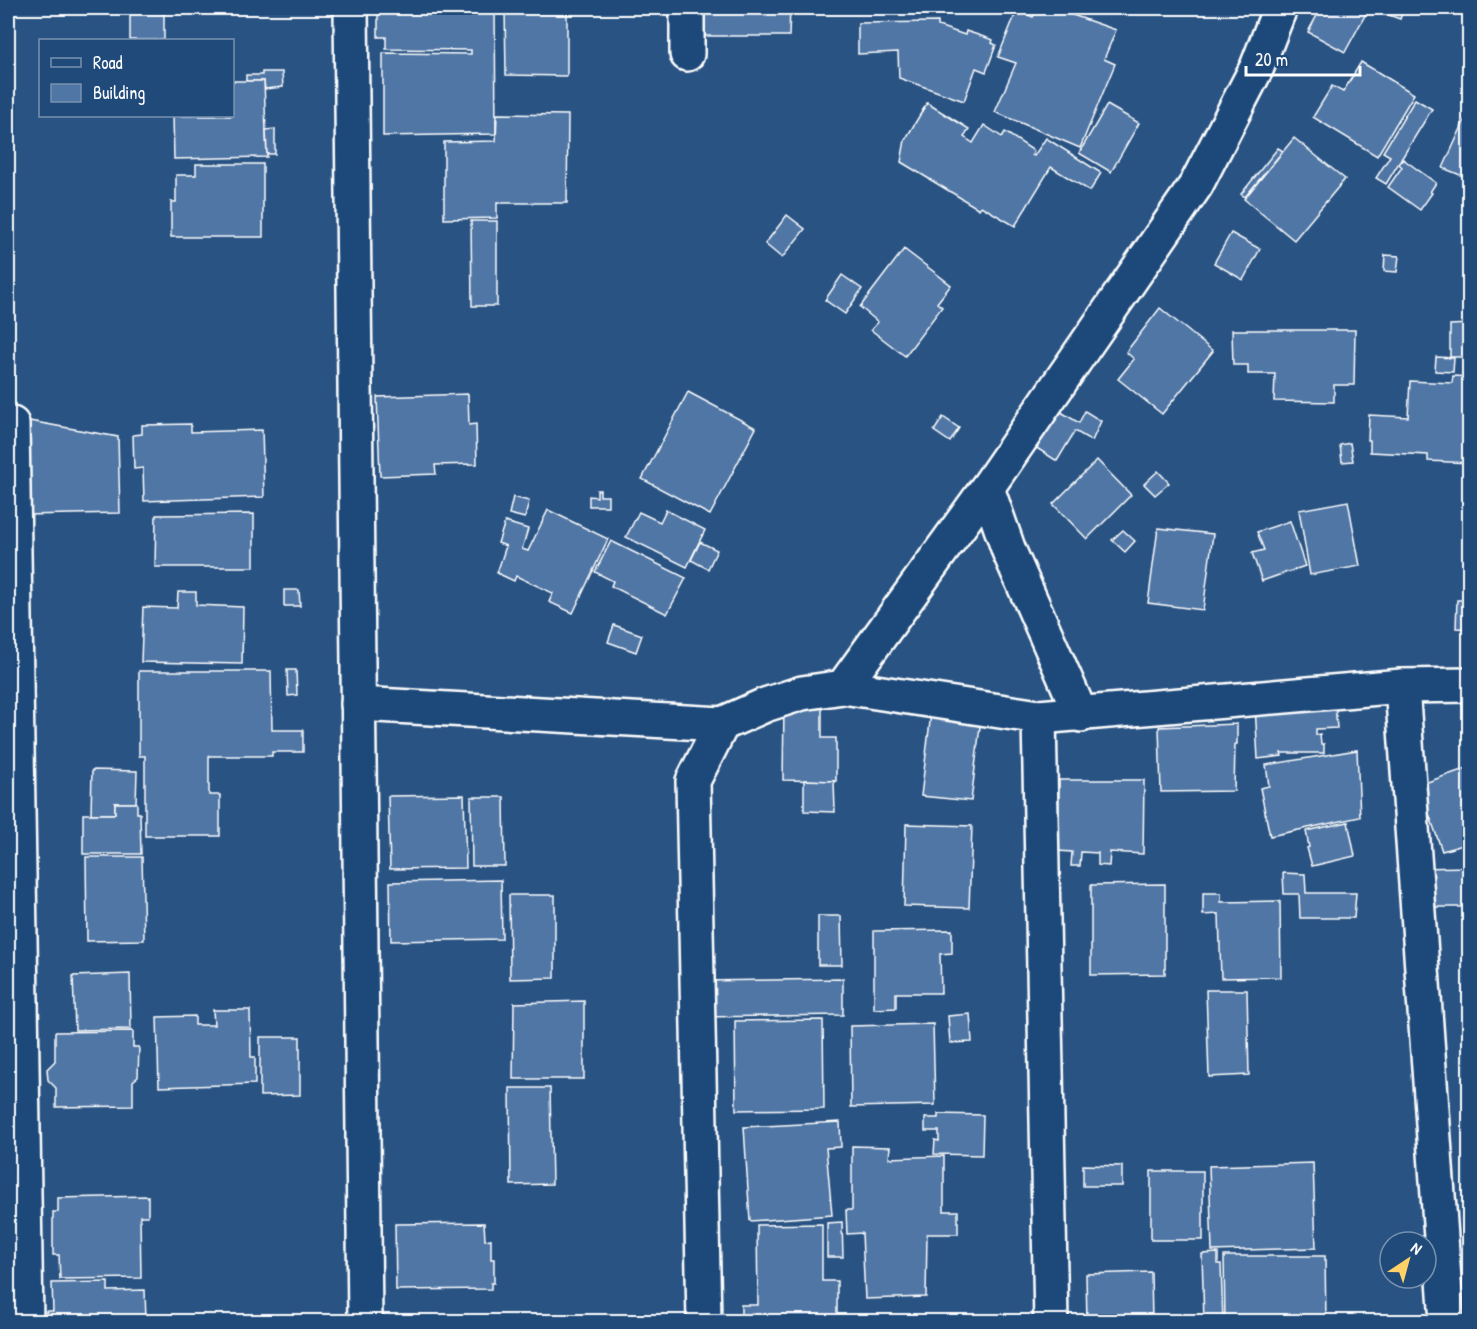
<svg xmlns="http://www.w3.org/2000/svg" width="1477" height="1329" font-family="'Patrick Hand',sans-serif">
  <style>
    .building { fill: #5076a5; stroke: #fff; stroke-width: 1.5 }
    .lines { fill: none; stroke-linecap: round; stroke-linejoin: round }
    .street-casing { stroke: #fff; stroke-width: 38 }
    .street { stroke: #1f4a7a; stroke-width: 33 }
  </style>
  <rect width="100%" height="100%" fill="#295383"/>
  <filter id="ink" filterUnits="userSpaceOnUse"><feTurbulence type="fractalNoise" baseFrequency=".0167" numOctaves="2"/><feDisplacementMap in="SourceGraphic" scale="12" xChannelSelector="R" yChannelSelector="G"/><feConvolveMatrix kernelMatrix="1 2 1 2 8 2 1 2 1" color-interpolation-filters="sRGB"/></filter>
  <g filter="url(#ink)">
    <g class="building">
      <rect x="130" y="8" width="34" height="32"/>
      <polygon points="378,8 495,8 496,134 383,136 383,53 471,54 471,50 386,49 386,37 378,37"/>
      <polygon points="505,8 567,8 567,76 506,75"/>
      <polygon points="694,8 790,8 789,36 697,36"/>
      <polygon points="1038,8 1066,8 1064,12 1116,30 1104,59 1115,64 1080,148 995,112 1016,63 998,57 1017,10 1033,17"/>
      <polygon points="1321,8 1369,8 1345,52 1308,32"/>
      <polygon points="1373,8 1404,8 1400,19 1372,9"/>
      <polygon points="938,22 938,26 965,35 966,31 993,40 992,43 996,45 986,72 976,68 964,101 899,78 898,52 858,54 858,23"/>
      <polygon points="1361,62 1414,94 1377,156 1313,117 1332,86 1343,92"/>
      <polygon points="262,72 282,72 283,87 265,89 264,81 246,81 246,75 262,75"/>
      <polygon points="232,81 264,81 267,157 174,159 173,116 232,116"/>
      <polygon points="1415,99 1432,109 1386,184 1376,178 1390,156 1383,152"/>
      <polygon points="927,103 969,129 964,137 973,143 984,125 1002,137 1005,132 1034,151 1032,155 1034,156 1046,138 1101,173 1090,191 1051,167 1015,226 981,206 979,209 901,162 905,140"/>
      <polygon points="1107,105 1139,123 1111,172 1079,153"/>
      <polygon points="1468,113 1470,114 1470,179 1443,168"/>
      <polygon points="497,114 568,115 567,203 497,203 497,218 444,219 444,142 496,141"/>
      <polygon points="275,129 275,154 267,154 266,130"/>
      <polygon points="1294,138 1345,179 1294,240 1244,199"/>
      <polygon points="1278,148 1283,151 1245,197 1241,194"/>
      <polygon points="1403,159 1436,183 1430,192 1432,193 1420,210 1388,187 1402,167 1399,164"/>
      <polygon points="196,164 263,164 263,237 171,237 171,202 176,202 176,175 196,175"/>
      <polygon points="787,215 805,229 782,258 765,244"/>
      <polygon points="471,221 497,221 497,306 472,306"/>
      <polygon points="1231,233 1260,249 1243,280 1214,263"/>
      <polygon points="904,249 951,285 937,303 942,307 905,356 871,330 878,322 860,307"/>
      <polygon points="1385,255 1399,256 1397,272 1384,271"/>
      <polygon points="842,275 862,289 845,314 825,300"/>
      <polygon points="1160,308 1213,351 1162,414 1118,379 1134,359 1126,352"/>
      <polygon points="1470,324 1470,357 1450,357 1450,325"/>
      <polygon points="1232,330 1355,330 1354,385 1334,385 1334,402 1274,401 1275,374 1248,374 1248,365 1233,365"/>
      <polygon points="1436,357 1454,358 1453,372 1435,371"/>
      <polygon points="1453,376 1470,377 1470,463 1428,461 1428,455 1370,452 1370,440 1368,440 1369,415 1408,417 1410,381 1452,383"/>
      <polygon points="688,392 756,428 710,515 642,479"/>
      <polygon points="468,394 469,425 476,424 477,464 435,465 436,474 380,476 377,397"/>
      <polygon points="1053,407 1079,423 1085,411 1101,421 1092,441 1075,431 1057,461 1024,440"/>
      <polygon points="943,417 959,428 950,442 934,431"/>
      <polygon points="24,420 118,437 120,513 25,515"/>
      <polygon points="191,424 191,432 262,430 264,497 144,501 143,468 134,469 133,435 142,434 142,425"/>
      <polygon points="1350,443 1353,461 1342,462 1340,445"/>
      <polygon points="1097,460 1131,495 1087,539 1053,504"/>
      <polygon points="1158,471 1169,483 1155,495 1144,484"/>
      <polygon points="597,490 600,490 600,496 608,496 608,506 589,506 589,496 597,497"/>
      <polygon points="513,497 529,501 525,518 509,514"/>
      <polygon points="1348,501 1360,566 1310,575 1299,510"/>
      <polygon points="548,510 608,539 573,613 549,602 553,593 516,576 514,581 497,573 506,546 498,543 505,522 528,529 522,549 528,551"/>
      <polygon points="666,510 705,530 687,567 626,537 639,512 660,522"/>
      <polygon points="254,514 254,567 155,567 156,515"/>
      <polygon points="1290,521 1305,566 1262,581 1252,553 1264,550 1257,532"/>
      <polygon points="1158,528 1213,534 1203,610 1148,603"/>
      <polygon points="1123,530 1135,541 1125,552 1112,540"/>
      <polygon points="611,541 686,578 667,614 611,586 613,581 595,572"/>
      <polygon points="700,542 717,550 708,569 691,560"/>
      <polygon points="284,590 299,590 300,606 284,606"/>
      <polygon points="178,592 196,592 196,605 243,607 242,664 141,662 143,607 177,608"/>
      <polygon points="1457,600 1470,600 1470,629 1456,628"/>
      <polygon points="614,625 642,635 636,652 608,642"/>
      <polygon points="287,670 296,670 297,695 288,696"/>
      <polygon points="139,671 271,671 272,730 303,730 303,752 272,752 272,756 209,756 209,795 220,795 220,836 145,836 145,756 139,756"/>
      <polygon points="1335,705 1337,728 1316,729 1316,735 1320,734 1321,744 1324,744 1324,753 1281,753 1282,756 1258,759 1255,706"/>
      <polygon points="784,706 822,706 822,738 836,738 836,781 783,780"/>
      <polygon points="931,713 981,718 971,801 921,796"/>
      <polygon points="1237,724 1237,744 1235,744 1234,791 1161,792 1159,727"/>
      <polygon points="1357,750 1360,817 1270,836 1260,788 1269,786 1266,765"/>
      <polygon points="1470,767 1470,843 1442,851 1419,785"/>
      <polygon points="92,770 137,771 136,803 115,803 115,814 91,814"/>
      <polygon points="804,780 834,781 835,812 804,811"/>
      <polygon points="1059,780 1144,780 1143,854 1110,852 1109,866 1098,865 1098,853 1081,852 1080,866 1071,866 1072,852 1058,851"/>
      <polygon points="464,795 466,868 390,869 388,796"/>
      <polygon points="471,797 504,797 505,866 472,866"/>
      <polygon points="115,803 137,803 137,813 140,813 141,854 83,854 83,814 115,814"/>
      <polygon points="1348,822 1355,856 1312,866 1307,848 1309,847 1306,831"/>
      <polygon points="906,824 972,826 969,908 904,906"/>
      <polygon points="86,857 142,857 144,940 87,941"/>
      <polygon points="1470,867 1470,907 1417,907 1417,868"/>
      <polygon points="1283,873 1305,874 1306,893 1356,893 1354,918 1300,918 1299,894 1284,894"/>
      <polygon points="501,880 502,939 391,941 390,882"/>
      <polygon points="1165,884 1165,974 1091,975 1091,885"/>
      <polygon points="1203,893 1221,893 1221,902 1280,901 1281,977 1221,978 1219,914 1203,915"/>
      <polygon points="509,895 555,895 555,978 510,979"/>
      <polygon points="818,916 841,916 842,965 818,965"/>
      <polygon points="952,930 952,953 940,954 941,993 896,993 896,1008 874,1009 874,931"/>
      <polygon points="130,974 131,1029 75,1030 73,976"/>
      <polygon points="843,979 843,1015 701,1017 701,981"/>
      <polygon points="1206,990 1247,990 1249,1075 1209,1077"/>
      <polygon points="584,1001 584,1079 513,1079 514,1003"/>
      <polygon points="213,1010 250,1010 251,1057 255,1057 255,1084 159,1087 157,1017 195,1016 195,1025 214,1025"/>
      <polygon points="970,1014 972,1042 950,1043 948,1016"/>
      <polygon points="823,1020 824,1109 736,1110 735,1021"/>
      <polygon points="933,1024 935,1105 851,1107 850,1026"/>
      <polygon points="133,1031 133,1047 139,1047 138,1077 133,1081 133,1106 56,1107 56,1088 48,1080 47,1069 55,1061 55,1032"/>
      <polygon points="260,1037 300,1037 300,1095 260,1096"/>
      <polygon points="510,1088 550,1088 552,1184 511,1185"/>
      <polygon points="938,1114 983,1115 982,1155 934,1154 935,1140 939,1141 939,1131 925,1131 925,1118 938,1118"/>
      <polygon points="840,1122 841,1147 826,1148 832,1215 750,1221 744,1127"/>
      <polygon points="852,1146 890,1147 889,1158 944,1156 944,1211 958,1211 958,1234 927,1234 926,1297 865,1299 862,1233 847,1234 846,1210 852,1210"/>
      <polygon points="1313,1163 1316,1248 1212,1251 1209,1166"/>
      <polygon points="1083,1165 1122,1166 1122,1186 1083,1186"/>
      <rect x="1151" y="1171" width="52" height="69"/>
      <polygon points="148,1196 148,1216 140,1216 141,1278 60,1279 59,1255 53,1255 53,1212 58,1212 58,1198"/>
      <polygon points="842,1222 843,1257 827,1257 827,1223"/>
      <polygon points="484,1223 485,1240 491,1239 491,1259 494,1259 494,1283 491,1283 491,1289 396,1290 395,1224"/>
      <polygon points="822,1224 822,1281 837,1281 837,1322 741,1322 741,1305 758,1305 757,1225"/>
      <polygon points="1218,1253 1218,1264 1221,1264 1223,1322 1204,1322 1202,1254"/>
      <polygon points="1224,1256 1325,1256 1326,1322 1225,1322"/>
      <polygon points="1151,1272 1152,1322 1087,1322 1086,1274"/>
      <polygon points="108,1282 108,1291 145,1290 146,1322 47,1322 46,1311 53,1311 52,1283"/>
    </g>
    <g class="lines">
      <g class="street-casing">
        <g id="street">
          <polyline points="351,8 365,1322"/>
          <polyline points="687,8 687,54"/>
          <polyline points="8,424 12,424 26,1322"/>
          <polyline points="987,488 1009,551 1081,715"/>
          <polyline points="1402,686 1447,1322"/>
          <polyline points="843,687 1039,717 1402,686 1470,685"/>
          <polyline points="358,704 722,724"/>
          <polyline points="1039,717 1051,1322"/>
          <polyline points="704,1322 693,781 722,724 765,705 802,693 843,687 987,488 1196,185 1257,67 1280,8"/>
        </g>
      </g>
      <use href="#street" class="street"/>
    </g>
  </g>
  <rect width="1477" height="1329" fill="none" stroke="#1f4a7a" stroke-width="30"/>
  <rect x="15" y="15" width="1447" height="1299" fill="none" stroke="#fff" stroke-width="2" filter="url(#ink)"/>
  <rect x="39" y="39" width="195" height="78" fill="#1f4a7a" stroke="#7992af" stroke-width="1.5"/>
  <rect x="51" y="58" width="30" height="9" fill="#1f4a7a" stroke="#7992af" stroke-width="1.5"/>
  <text x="93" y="69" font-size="18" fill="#ffffff">Road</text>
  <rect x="51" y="84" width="30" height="18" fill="#5076a5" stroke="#7992af" stroke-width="1.5"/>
  <text x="93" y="99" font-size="18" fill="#ffffff">Building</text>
  <g transform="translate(1408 1260) rotate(36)"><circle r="28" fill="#1f4a7a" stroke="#7992af" stroke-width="1.5"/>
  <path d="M0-4.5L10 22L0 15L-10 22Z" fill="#ffd166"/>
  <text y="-9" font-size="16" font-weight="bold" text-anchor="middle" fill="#ffffff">N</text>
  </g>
  <path d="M1246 66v9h114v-9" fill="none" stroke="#ffffff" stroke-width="3"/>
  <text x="1255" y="66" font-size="18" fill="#ffffff" stroke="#1f4a7a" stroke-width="4.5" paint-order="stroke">20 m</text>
</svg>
